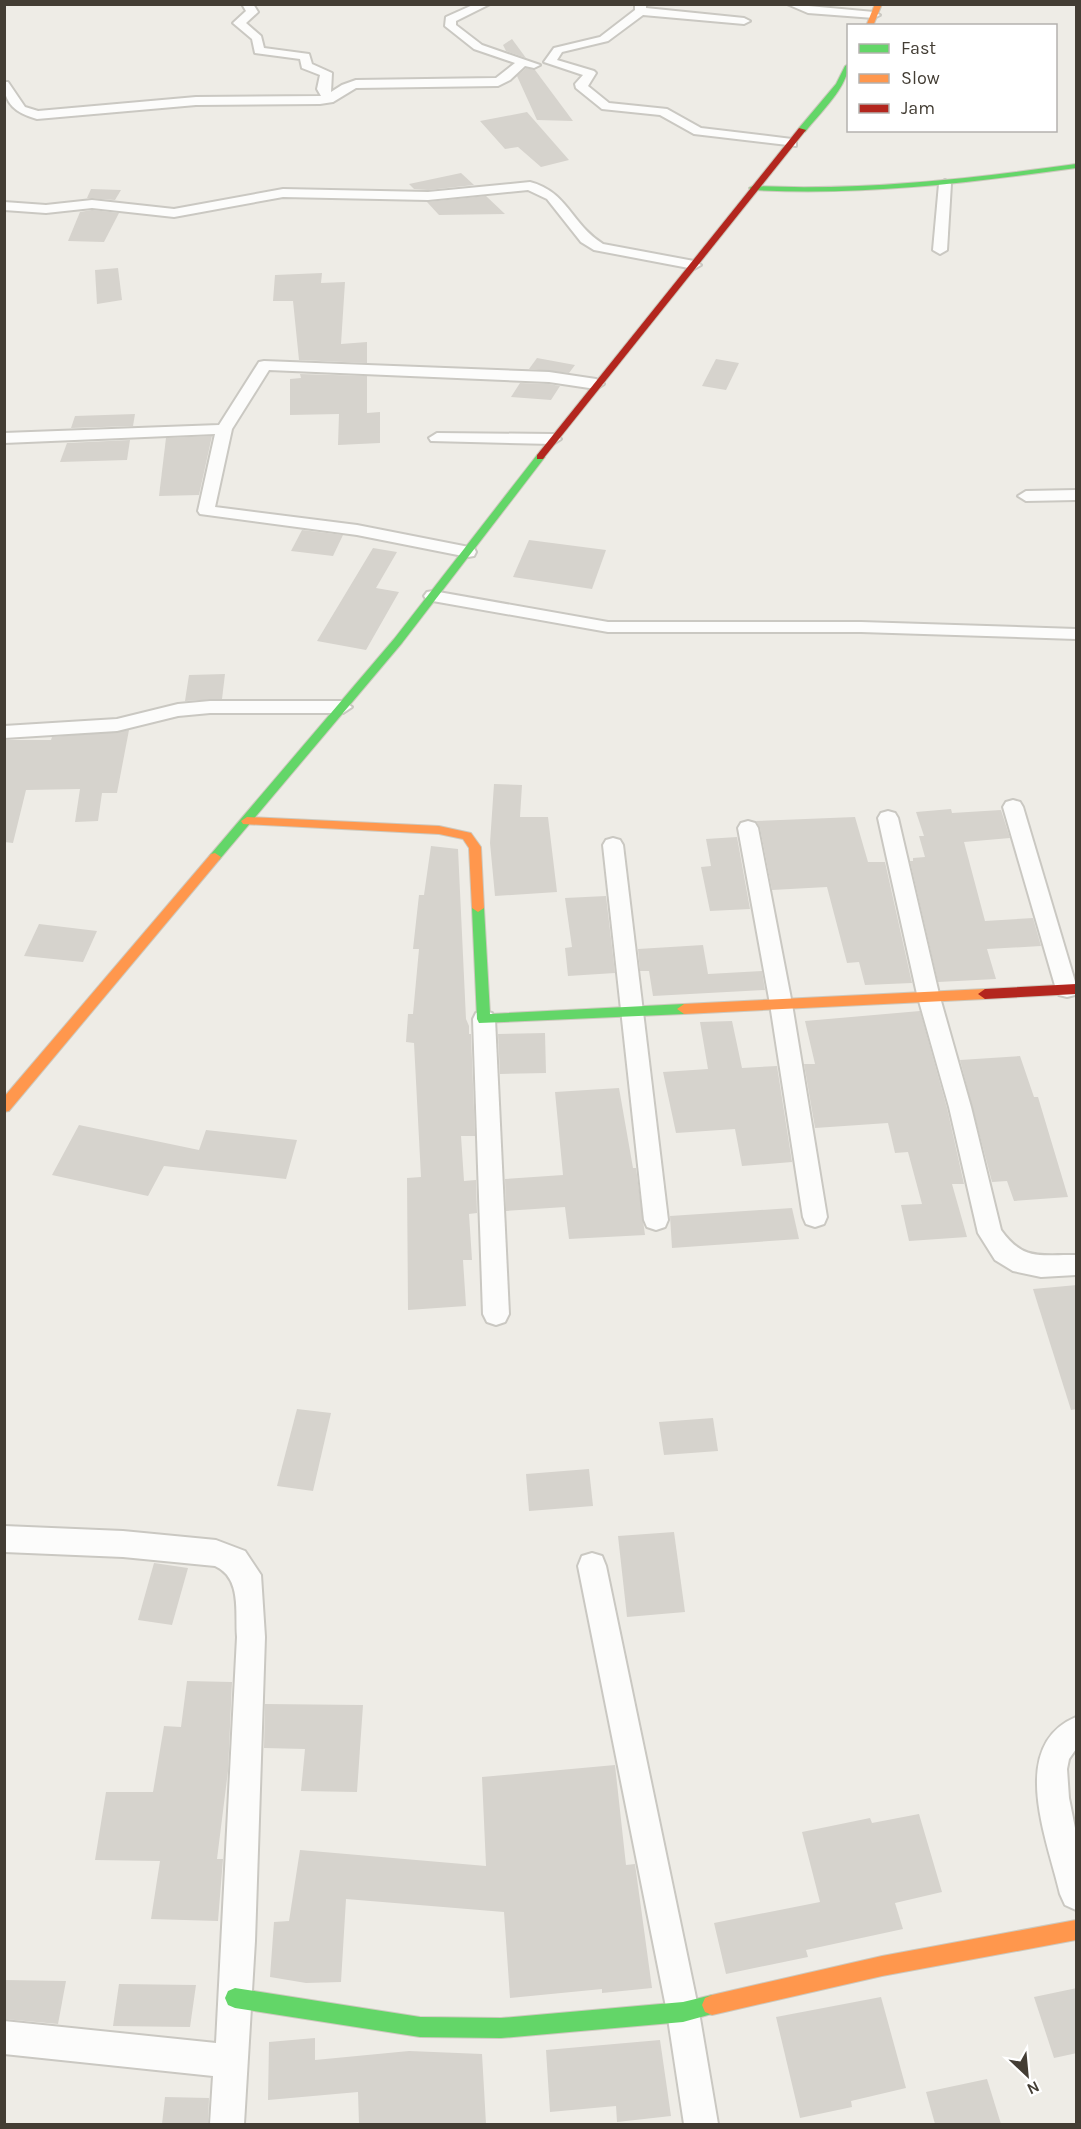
<svg xmlns="http://www.w3.org/2000/svg" width="1081" height="2129" font-family="Karla,sans-serif">
  <style>
    .building { fill: #d6d3cd }
    .lines { fill: none; stroke-linecap: round; stroke-linejoin: round }
    .street-casing { stroke: #cac8c2; stroke-width: 4 }
    .fast-casing { stroke: #cdc9be; stroke-width: 2 }
    .slow-casing { stroke: #cdc9be; stroke-width: 2 }
    .jam-casing { stroke: #cdc9be; stroke-width: 2 }
    .street { fill: #fcfcfb; fill-rule: evenodd }
    .fast { fill: #63d668; fill-rule: evenodd }
    .slow { fill: #ff974d; fill-rule: evenodd }
    .jam { fill: #b3261e; fill-rule: evenodd }
  </style>
  <rect width="100%" height="100%" fill="#eeece6"/>
  <g class="building">
    <polygon points="512,39 526,58 506,51 503,45"/>
    <polygon points="526,68 535,70 573,121 537,120 517,76"/>
    <polygon points="527,112 569,160 541,167 518,147 505,149 480,121"/>
    <polygon points="461,173 474,185 428,190 414,189 409,184"/>
    <polygon points="91,189 121,190 115,200 87,198"/>
    <polygon points="486,196 505,214 439,215 427,202"/>
    <polygon points="92,210 119,213 104,242 68,241 80,212"/>
    <polygon points="118,268 122,300 97,304 95,270"/>
    <polygon points="322,273 321,283 345,282 341,344 367,342 367,363 299,360 293,301 273,301 275,275"/>
    <polygon points="537,358 575,365 569,373 529,369"/>
    <polygon points="716,359 739,363 726,390 702,386"/>
    <polygon points="300,374 367,376 367,413 380,412 380,443 338,445 339,414 290,415 290,379 301,378"/>
    <polygon points="520,383 549,384 560,386 551,400 511,397"/>
    <polygon points="135,414 133,426 71,428 75,416"/>
    <polygon points="212,436 199,495 159,496 166,438"/>
    <polygon points="130,440 127,460 60,462 67,443"/>
    <polygon points="302,530 343,535 333,556 291,551"/>
    <polygon points="529,540 606,550 592,589 513,577"/>
    <polygon points="373,548 397,552 376,588 399,592 366,650 317,641"/>
    <polygon points="225,674 222,699 185,701 189,675"/>
    <polygon points="129,730 117,793 102,793 98,821 75,822 80,789 26,790 13,843 4,842 4,740 51,740 52,737"/>
    <polygon points="494,784 522,785 520,817 548,817 557,892 495,896 490,843"/>
    <polygon points="951,809 952,813 1001,810 1010,838 964,842 985,921 1033,918 1041,946 987,949 996,979 938,982 910,861 913,861 913,858 925,857 919,836 924,836 916,812"/>
    <polygon points="855,817 868,862 885,862 912,983 865,985 859,962 847,963 827,887 772,890 760,828 756,821"/>
    <polygon points="737,837 750,909 710,911 701,867 711,866 706,839"/>
    <polygon points="431,846 458,849 466,1019 469,1026 469,1034 471,1034 475,1136 461,1136 464,1181 476,1180 477,1213 469,1214 472,1260 463,1260 466,1306 408,1310 407,1178 421,1177 414,1043 406,1042 408,1014 413,1014 419,949 413,949 419,895 424,895"/>
    <polygon points="606,896 615,973 568,976 565,948 572,947 565,898"/>
    <polygon points="39,924 97,931 83,962 24,956"/>
    <polygon points="703,945 708,974 762,971 765,990 653,996 649,971 640,971 638,949"/>
    <polygon points="920,1011 947,1108 964,1184 952,1184 967,1237 909,1241 901,1205 922,1204 908,1152 895,1153 888,1123 815,1128 804,1064 815,1064 805,1021"/>
    <polygon points="732,1021 742,1068 777,1066 792,1162 742,1166 735,1129 676,1133 663,1072 708,1069 700,1022"/>
    <polygon points="545,1033 546,1073 500,1074 498,1034"/>
    <polygon points="1020,1056 1034,1097 1038,1097 1068,1197 1014,1201 1007,1181 992,1182 960,1060"/>
    <polygon points="619,1088 633,1168 636,1168 645,1235 569,1239 565,1207 506,1211 505,1179 563,1175 555,1092"/>
    <polygon points="79,1125 199,1150 206,1130 297,1140 286,1179 164,1166 148,1196 52,1175"/>
    <polygon points="792,1208 799,1239 672,1248 670,1216"/>
    <polygon points="1077,1285 1077,1409 1071,1410 1033,1289"/>
    <polygon points="297,1409 331,1413 313,1491 277,1486"/>
    <polygon points="713,1418 718,1451 664,1455 659,1422"/>
    <polygon points="589,1469 593,1506 529,1511 526,1474"/>
    <polygon points="674,1532 685,1612 627,1617 618,1536"/>
    <polygon points="154,1563 188,1568 172,1625 138,1620"/>
    <polygon points="187,1681 232,1682 228,1771 217,1859 223,1859 218,1921 151,1919 160,1861 95,1860 106,1792 153,1792 164,1726 181,1727"/>
    <polygon points="265,1704 363,1705 357,1792 301,1791 305,1749 264,1748"/>
    <polygon points="615,1765 626,1865 635,1864 652,1988 602,1993 602,1989 510,1998 504,1912 346,1899 341,1982 306,1983 270,1977 274,1922 289,1921 300,1850 486,1866 482,1777"/>
    <polygon points="919,1814 942,1892 895,1903 903,1929 806,1950 808,1957 726,1974 714,1923 820,1902 802,1832 870,1818 872,1823"/>
    <polygon points="4,1980 66,1981 58,2024 4,2019"/>
    <polygon points="119,1984 196,1985 190,2027 113,2026"/>
    <polygon points="1077,1988 1077,2053 1054,2058 1034,1997"/>
    <polygon points="881,1997 906,2088 851,2101 852,2107 800,2118 776,2017"/>
    <polygon points="315,2038 315,2060 409,2051 482,2054 486,2124 359,2124 358,2092 268,2100 269,2042"/>
    <polygon points="660,2040 671,2116 617,2122 616,2106 550,2112 546,2050"/>
    <polygon points="987,2079 1001,2124 935,2124 926,2092"/>
    <polygon points="165,2097 209,2098 208,2124 162,2124"/>
  </g>
  <g class="lines">
    <g class="street-casing">
      <g id="street">
        <path d="M 242,4 L 253,4 L 258,12 L 246,23 L 261,36 L 264,48 L 309,54 L 312,64 L 332,73 L 331,92 L 342,85 L 356,80 L 496,78 L 515,63 L 474,49 L 445,26 L 446,17 L 475,4 L 490,4 L 456,21 L 456,25 L 482,45 L 540,65 L 534,68 L 525,66 L 510,80 L 498,86 L 356,88 L 333,102 L 320,104 L 196,105 L 37,119 C 16,113 4,104 4,82 L 8,82 L 25,107 L 38,111 L 196,97 L 321,96 L 317,89 L 320,75 L 302,68 L 300,59 L 255,53 L 252,39 L 233,23 L 246,11 Z"/>
        <polygon points="635,4 646,4 646,8 744,18 750,21 744,24 643,15 608,41 562,52 557,60 594,71 596,73 588,86 609,103 667,109 701,128 792,139 796,140 796,146 694,134 660,115 602,109 576,88 575,84 583,75 544,62 554,48 600,37 635,10"/>
        <polygon points="787,4 874,12 880,15 874,18 808,13"/>
        <polygon points="945,180 951,184 947,250 940,254 933,250 939,184"/>
        <path d="M 530,182 C 568,192 571,224 603,244 L 694,261 L 701,265 L 694,269 L 594,250 L 581,242 L 547,199 L 528,190 L 428,200 L 283,197 L 174,217 L 92,208 L 46,213 L 4,210 L 4,202 L 46,205 L 92,200 L 174,209 L 283,189 L 428,192 Z"/>
        <polygon points="264,361 549,372 596,379 604,384 596,389 549,382 269,370 232,429 215,507 357,525 474,548 476,552 474,556 468,557 357,535 200,514 198,511 215,434 4,443 4,433 219,425 259,362"/>
        <polygon points="437,433 553,434 561,439 553,444 431,441 429,438"/>
        <polygon points="1076,490 1076,500 1026,501 1018,496 1026,491"/>
        <polygon points="433,591 608,622 861,622 1076,629 1076,639 861,632 608,632 427,600 424,596 427,592"/>
        <polygon points="210,701 343,701 352,707 343,713 210,713 178,716 117,731 4,738 4,726 117,719 178,704"/>
        <polygon points="1013,800 1020,802 1023,807 1076,985 1075,995 1067,997 1059,995 1056,989 1003,807 1006,802"/>
        <path d="M 888,811 L 895,813 L 898,818 L 939,994 L 971,1107 L 1001,1230 C 1024,1262 1041,1254 1076,1255 L 1076,1275 L 1041,1277 L 1013,1271 L 995,1260 L 978,1233 L 949,1107 L 917,994 L 878,818 L 881,813 Z"/>
        <polygon points="748,821 755,823 758,828 792,1004 827,1217 824,1224 815,1227 806,1224 803,1217 770,1004 738,828 741,823"/>
        <polygon points="613,838 620,840 623,845 668,1220 665,1227 656,1230 647,1227 644,1220 603,845 606,840"/>
        <polygon points="484,1011 492,1013 495,1019 509,1314 505,1322 496,1325 487,1322 483,1314 473,1019 476,1013"/>
        <path d="M 4,1526 L 123,1531 L 216,1540 L 245,1551 L 261,1575 L 265,1637 L 255,1941 L 244,2124 L 210,2124 L 213,2076 L 4,2054 L 4,2021 L 216,2043 L 237,1637 C 235,1612 242,1578 215,1566 L 123,1557 L 4,1552 Z"/>
        <polygon points="592,1553 602,1556 606,1566 699,2012 718,2124 684,2124 667,2012 578,1566 582,1556"/>
        <path d="M 1076,1717 L 1076,1749 L 1069,1759 L 1067,1769 L 1069,1798 L 1076,1833 L 1076,1910 L 1065,1905 L 1060,1894 C 1048,1841 1007,1746 1076,1717 Z"/>
      </g>
    </g>
    <g class="fast-casing">
      <g id="fast">
        <path d="M 848,64 C 850,85 818,115 805,132 L 799,132 L 799,128 L 836,84 L 845,66 Z"/>
        <path d="M 1076,164 L 1076,168 C 968,183 862,196 753,190 L 749,188 L 753,186 C 862,191 968,179 1076,164 Z"/>
        <polygon points="537,455 545,457 402,643 219,860 211,860 209,857 211,854 394,639"/>
        <polygon points="478,904 484,908 490,1014 684,1004 691,1009 684,1014 479,1023 477,1019 472,908"/>
        <polygon points="235,1988 420,2017 501,2018 683,2002 712,1995 719,1998 722,2005 719,2012 683,2022 501,2038 420,2037 235,2008 228,2005 225,1998 228,1991"/>
      </g>
    </g>
    <g class="slow-casing">
      <g id="slow">
        <polygon points="875,4 882,4 873,26 866,26"/>
        <polygon points="247,817 439,826 471,833 481,847 484,908 478,912 472,908 469,848 463,839 439,834 243,824 241,821"/>
        <polygon points="215,853 221,857 219,860 9,1111 4,1112 4,1097 211,854"/>
        <polygon points="985,989 992,994 985,999 684,1014 677,1009 684,1004"/>
        <polygon points="1076,1920 1076,1940 882,1976 712,2015 705,2012 702,2005 705,1998 712,1995 882,1956"/>
      </g>
    </g>
    <g class="jam-casing">
      <g id="jam">
        <polygon points="799,128 806,130 543,459 537,459 537,455"/>
        <polygon points="1076,984 1076,994 985,999 978,994 985,989"/>
      </g>
    </g>
    <use href="#street" class="street"/>
    <use href="#fast" class="fast"/>
    <use href="#slow" class="slow"/>
    <use href="#jam" class="jam"/>
  </g>
  <rect width="1081" height="2129" fill="none" stroke="#433d34" stroke-width="12"/>
  <rect x="847" y="24" width="210" height="108" fill="#ffffff" stroke="#b4b1ae" stroke-width="1.5"/>
  <rect x="859" y="44" width="30" height="9" fill="#63d668" stroke="#b4b1ae" stroke-width="1.5"/>
  <text x="901" y="54" font-size="18" fill="#433d34">Fast</text>
  <rect x="859" y="74" width="30" height="9" fill="#ff974d" stroke="#b4b1ae" stroke-width="1.5"/>
  <text x="901" y="84" font-size="18" fill="#433d34">Slow</text>
  <rect x="859" y="104" width="30" height="9" fill="#b3261e" stroke="#b4b1ae" stroke-width="1.5"/>
  <text x="901" y="114" font-size="18" fill="#433d34">Jam</text>
  <g transform="translate(1027 2075) rotate(154)" stroke="#ffffff" stroke-width="4.5" paint-order="stroke">
  <path d="M0-4.5L10 22L0 15L-10 22Z" fill="#433d34"/>
  <text y="-9" font-size="16" font-weight="bold" text-anchor="middle" fill="#433d34">N</text>
  </g>
</svg>
